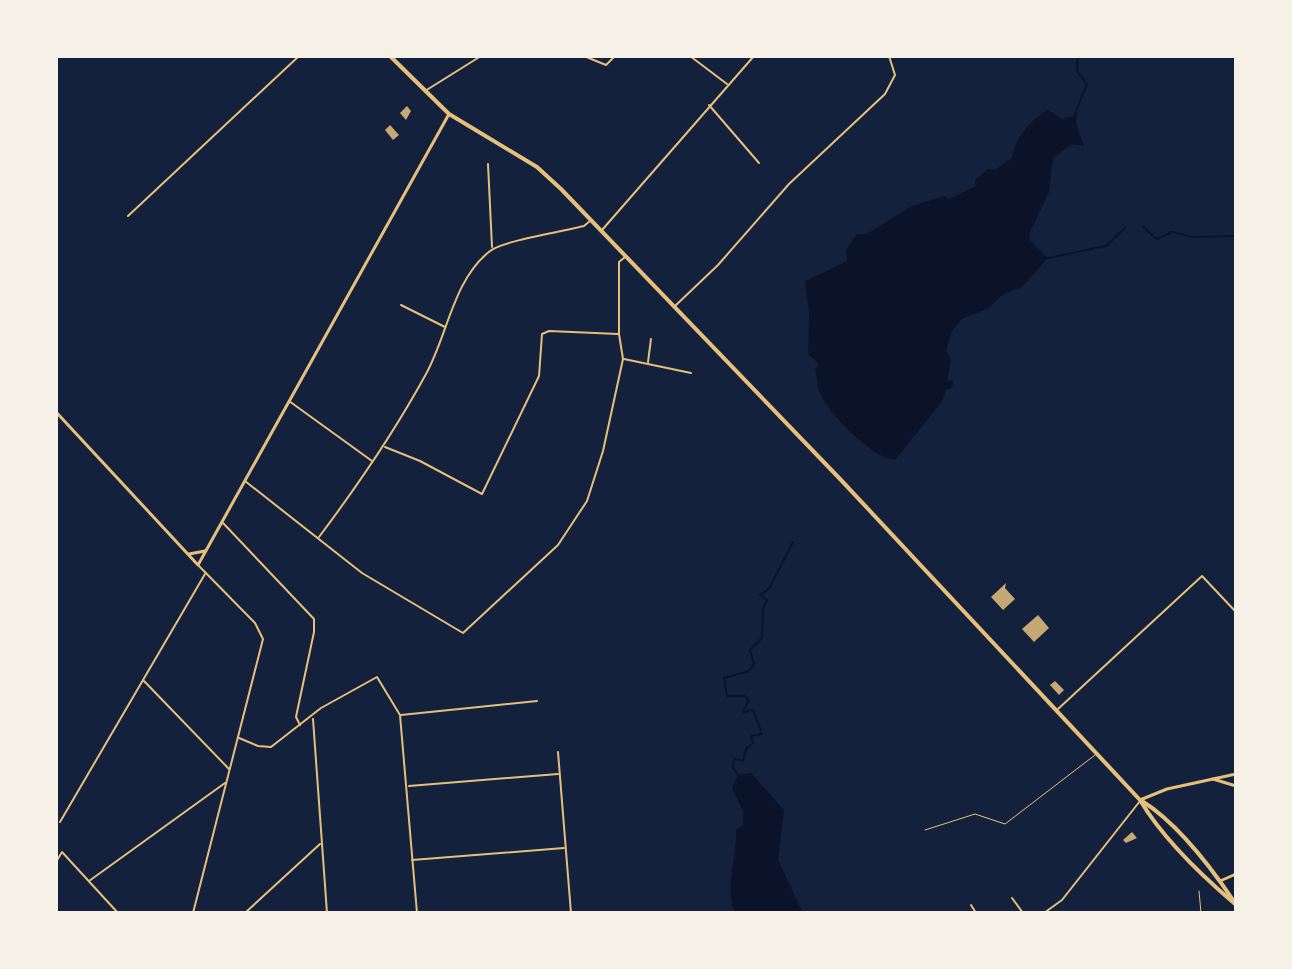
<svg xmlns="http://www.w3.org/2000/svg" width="1292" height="969" font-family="'Golos Text',sans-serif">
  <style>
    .water { fill: #0b132b }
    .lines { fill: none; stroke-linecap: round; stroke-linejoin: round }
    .stream { stroke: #0b132b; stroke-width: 2 }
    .building { fill: #c6a872 }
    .service { stroke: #e5c07b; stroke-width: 1 }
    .minor { stroke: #e5c07b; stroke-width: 2 }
    .tertiary { stroke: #e5c07b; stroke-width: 3 }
    .secondary { stroke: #e5c07b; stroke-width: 3 }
    .primary { stroke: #e5c07b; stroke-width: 4 }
  </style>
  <rect width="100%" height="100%" fill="#14213d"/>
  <g class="water">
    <path d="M 1078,107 L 1076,123 L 1084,146 L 1072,144 L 1053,158 L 1049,192 L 1029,234 L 1030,240 L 1048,258 L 1023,286 L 1001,296 L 989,308 L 962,319 L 952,331 L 946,351 L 951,360 L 947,380 L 953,381 L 952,388 L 946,390 L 941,403 L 895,460 C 872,458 831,416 821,395 C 817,388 817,377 815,370 L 819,364 L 808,354 L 809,313 L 805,281 L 847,261 L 846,250 L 857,234 L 867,234 L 912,206 L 945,196 L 949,199 L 976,186 L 975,180 L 988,169 L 995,170 L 1012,158 C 1015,138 1031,119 1048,110 L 1062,119 L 1073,116 Z"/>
    <path d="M 751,773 L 784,810 L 778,860 L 803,913 L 735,913 C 724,888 737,858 736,830 L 743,825 L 743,811 L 732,788 L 738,775 Z"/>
  </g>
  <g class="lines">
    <g class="stream">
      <polyline points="1077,109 1087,84 1077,71 1078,56"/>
      <polyline points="1143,227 1157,239 1172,232 1193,237 1236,236"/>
      <polyline points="1048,258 1106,246 1126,227"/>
      <polyline points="739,777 733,767 734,759 743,761 746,749 753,743 751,736 762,734 753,710 743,712 749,700 745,696 727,696 724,678 749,671 754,664 750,650 762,638 763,609 767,600 760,595 769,589 793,542"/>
    </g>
  </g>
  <g class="building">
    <polygon points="407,106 411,111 406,120 400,113"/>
    <polygon points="390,125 399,135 393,140 385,130"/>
    <polygon points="1006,583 1005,588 1015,599 1003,610 991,597"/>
    <polygon points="1038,615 1049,628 1034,642 1022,629"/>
    <polygon points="1055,681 1064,690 1059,695 1050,685"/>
    <polygon points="1132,832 1137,838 1126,843 1123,840"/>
  </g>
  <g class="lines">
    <g class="service">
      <polyline points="925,830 975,814 1005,824 1095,755"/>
      <polyline points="1199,891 1201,913"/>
    </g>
    <g class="minor">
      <polyline points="584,56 606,65 615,56"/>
      <polyline points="690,56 727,84"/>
      <polyline points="425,91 481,56"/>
      <polyline points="709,105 759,163"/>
      <polyline points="488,164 492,247"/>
      <polyline points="128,216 299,56"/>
      <polyline points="602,230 754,56"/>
      <polyline points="401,305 445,327"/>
      <polyline points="675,306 718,265 789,184 885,94 895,75 889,56"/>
      <polyline points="624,359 691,373"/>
      <polyline points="648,362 651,339"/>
      <polyline points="289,401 372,461"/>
      <polyline points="385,447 420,461 482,494 539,376 542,334 549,331 618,334"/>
      <polyline points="245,481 362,573 463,633 558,545 587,501 603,451 623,359 619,334 619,262 625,257"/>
      <polyline points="223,523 314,619 314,632 296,717 300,725"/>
      <path d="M 319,537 C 358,485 395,431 426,374 C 448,334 453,280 490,251 C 502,241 565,231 584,226 L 590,221"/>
      <polyline points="144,681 229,769"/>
      <polyline points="1058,709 1202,576 1236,612"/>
      <polyline points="401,715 537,701"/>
      <polyline points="313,719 327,913"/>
      <polyline points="239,738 258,746 271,747 321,708 377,677 400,715 417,913"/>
      <polyline points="558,752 571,913"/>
      <polyline points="409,786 558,774"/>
      <polyline points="60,822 205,574"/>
      <polyline points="412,860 564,848"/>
      <polyline points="56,862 62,852 118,913"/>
      <polyline points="89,881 225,783"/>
      <polyline points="1012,898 1023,913"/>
      <polyline points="971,905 976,913"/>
      <polyline points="193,913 263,639 255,623 199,566"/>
      <polyline points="245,913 320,844"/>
      <polyline points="1044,913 1062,900 1140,801"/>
    </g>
    <g class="tertiary">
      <polyline points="56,412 198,565 449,114"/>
      <polyline points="189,554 205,551"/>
    </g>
    <g class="secondary">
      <polyline points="1213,779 1236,786"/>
      <polyline points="1140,800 1167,789 1236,774"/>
      <polyline points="1220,881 1236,874"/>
    </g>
    <g class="primary">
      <path d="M 390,56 L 449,114 L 537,167 L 561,189 L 841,480 L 1140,800 C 1163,839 1201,875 1235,904"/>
      <path d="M 1142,801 C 1177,823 1210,866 1233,900"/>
    </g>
  </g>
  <rect width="1292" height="969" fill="none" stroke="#f6f1e7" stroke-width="116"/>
</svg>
